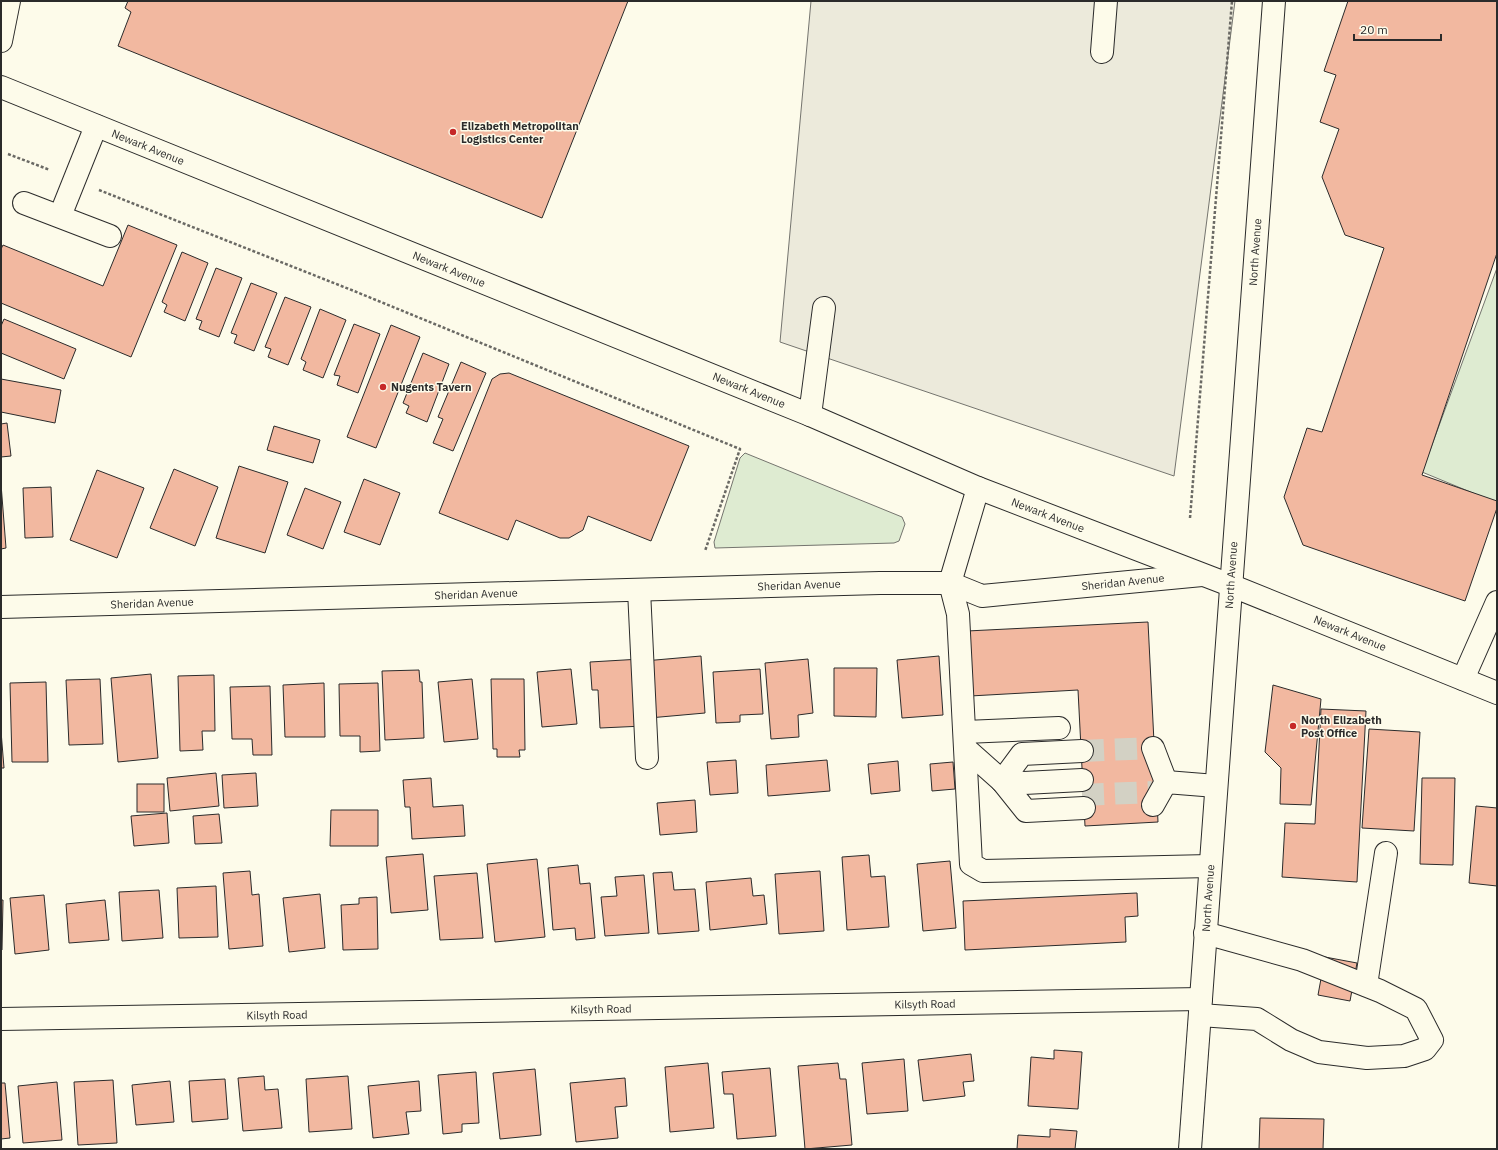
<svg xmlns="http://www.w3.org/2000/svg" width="1498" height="1150" font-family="'IBM Plex Sans',sans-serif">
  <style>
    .green { fill: #deebd1; stroke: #74746e }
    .parking { fill: #eceadb; stroke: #74746e }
    .building { fill: #f2b8a0; stroke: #2b2b2b }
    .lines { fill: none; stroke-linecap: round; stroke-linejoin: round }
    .minor-tunnel { stroke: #d3d1c4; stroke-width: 22; stroke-dasharray: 22 11; stroke-linecap: butt }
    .minor-casing { stroke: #2b2b2b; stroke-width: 24 }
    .major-casing { stroke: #2b2b2b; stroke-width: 24 }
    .path { stroke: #6a6964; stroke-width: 2.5; stroke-dasharray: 3 2; stroke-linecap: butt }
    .minor { stroke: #fdfbea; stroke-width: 22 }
    .major { stroke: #fdfbea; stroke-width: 22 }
    .poi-dot { fill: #c62828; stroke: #fdfbea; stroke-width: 1.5 }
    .labels { text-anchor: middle; stroke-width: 3; stroke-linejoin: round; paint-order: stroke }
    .poi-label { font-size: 11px; font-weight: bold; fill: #2b2b2b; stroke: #fdfbea; text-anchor: start }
    .street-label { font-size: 11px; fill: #2b2b2b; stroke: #fdfbea }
  </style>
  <rect width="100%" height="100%" fill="#fdfbea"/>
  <g class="green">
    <polygon points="1497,268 1497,503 1422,472"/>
    <polygon points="745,453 902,517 905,524 899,541 894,543 715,548 714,542 740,458"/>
  </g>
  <polygon class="parking" points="811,1 1235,1 1174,476 780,342"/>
  <g class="building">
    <polygon points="128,1 628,1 542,218 118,46 131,12 125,8"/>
    <polygon points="1348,1 1497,1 1497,253 1422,475 1497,501 1497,508 1465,601 1303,545 1284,497 1307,428 1322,432 1384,248 1345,235 1322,177 1339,129 1320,122 1336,75 1324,71"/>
    <polygon points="128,225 177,245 131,357 1,303 1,249 3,245 103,286"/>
    <polygon points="182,252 208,263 185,321 164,312 167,305 162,302"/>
    <polygon points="216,268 242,278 219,337 199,329 202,321 196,319"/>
    <polygon points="251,283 277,293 254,351 234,343 237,335 231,333"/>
    <polygon points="285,297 311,307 288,365 268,357 271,349 265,347"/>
    <polygon points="320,309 346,320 323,378 303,370 306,362 301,359"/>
    <polygon points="4,319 76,349 64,379 1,353 1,326"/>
    <polygon points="354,324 380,334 358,393 337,385 340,376 334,375"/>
    <polygon points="391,325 420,337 376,448 347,437"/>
    <polygon points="423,353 449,364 427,422 406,413 409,406 403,403"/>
    <polygon points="461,362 486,373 453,451 433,443 443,419 438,417"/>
    <polygon points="509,373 689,446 651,541 588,516 583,530 569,538 560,538 516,520 508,540 439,513 492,379 500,374"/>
    <polygon points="1,379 61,390 55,423 1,412"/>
    <polygon points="7,423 11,456 1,457 1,424"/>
    <polygon points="274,426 320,440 313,463 267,450"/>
    <polygon points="239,466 288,482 265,553 216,538"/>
    <polygon points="174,469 218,487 195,546 150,528"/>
    <polygon points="97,470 144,488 117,558 70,540"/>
    <polygon points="364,479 400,493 380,545 344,532"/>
    <polygon points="1,484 6,548 1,549"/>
    <polygon points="51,487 53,537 25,538 23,488"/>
    <polygon points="305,488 341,502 323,549 287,535"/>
    <polygon points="1148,622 1158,822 1085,826 1078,690 970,696 967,631"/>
    <polygon points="701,656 705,713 649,718 644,661"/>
    <polygon points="939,656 943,715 902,718 897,660"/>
    <polygon points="641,659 644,726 600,728 598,690 592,690 590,662"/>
    <polygon points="808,659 813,713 798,715 799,737 771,739 765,663"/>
    <polygon points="834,668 877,668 876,717 834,716"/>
    <polygon points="571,669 577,724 542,727 537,672"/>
    <polygon points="760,669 763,714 740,715 740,722 716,723 713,672"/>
    <polygon points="419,670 420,682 422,682 424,738 385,740 382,671"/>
    <polygon points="151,674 158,758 118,762 111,678"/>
    <polygon points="214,675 215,731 202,731 203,750 180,751 178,676"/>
    <polygon points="100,679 103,744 69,745 66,680"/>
    <polygon points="472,679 478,739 444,742 438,682"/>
    <polygon points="491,679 524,679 525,750 519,750 520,757 497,757 497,749 493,749"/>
    <polygon points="46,682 48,762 12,762 10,683"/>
    <polygon points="324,683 325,737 285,737 283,685"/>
    <polygon points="378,683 380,751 360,752 360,736 340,736 339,684"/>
    <polygon points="1273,685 1321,699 1311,805 1280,804 1281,768 1265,752"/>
    <polygon points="270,686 272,755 253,755 252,739 232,739 230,687"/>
    <polygon points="1321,709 1366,711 1357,882 1282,877 1285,823 1315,824"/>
    <polygon points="1369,729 1420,732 1414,831 1362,828"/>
    <polygon points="1,731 4,768 1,768"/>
    <polygon points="736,760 738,793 710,795 707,762"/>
    <polygon points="827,760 830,791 768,796 766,765"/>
    <polygon points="898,761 900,791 871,794 868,764"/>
    <polygon points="953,762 955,789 932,791 930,764"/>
    <polygon points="216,773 219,806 170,811 167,778"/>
    <polygon points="256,773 258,806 224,808 222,775"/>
    <polygon points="431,778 433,807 463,805 465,836 412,839 410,807 405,807 403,780"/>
    <polygon points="1422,778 1455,778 1453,865 1420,864"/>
    <rect x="137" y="784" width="27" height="28"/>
    <polygon points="695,800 697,832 660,835 657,803"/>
    <polygon points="1476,806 1497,808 1497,886 1469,883"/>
    <polygon points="331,810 378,810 378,846 330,846"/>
    <polygon points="167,813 169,843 134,846 131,816"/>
    <polygon points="219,814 222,843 195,844 193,816"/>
    <polygon points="423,854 428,910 391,913 386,857"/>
    <polygon points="869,855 871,877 885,876 889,927 847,930 842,857"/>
    <polygon points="537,859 545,937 495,942 487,864"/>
    <polygon points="950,861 956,928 923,931 917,864"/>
    <polygon points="578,865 580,884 590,883 595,938 576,940 575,928 553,930 548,868"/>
    <polygon points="250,871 252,895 259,894 263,946 229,949 223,873"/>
    <polygon points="820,871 824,931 779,934 775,874"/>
    <polygon points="672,872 674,890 695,889 699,931 658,934 653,873"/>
    <polygon points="477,873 483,938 440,940 434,876"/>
    <polygon points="644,875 649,933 605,936 601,897 617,896 615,877"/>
    <polygon points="751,878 753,896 764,895 767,924 710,930 706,882"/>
    <polygon points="216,886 218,937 179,938 177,888"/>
    <polygon points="159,890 163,938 122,941 119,892"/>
    <polygon points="1137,893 1138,916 1125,917 1126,942 965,950 963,901"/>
    <polygon points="320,894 325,948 289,952 283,898"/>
    <polygon points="44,895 49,950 15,954 10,898"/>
    <polygon points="377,897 378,949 343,950 341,905 359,904 359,898"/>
    <polygon points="1,900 3,900 2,950 1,950"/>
    <polygon points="105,900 109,940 69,943 66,904"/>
    <polygon points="1325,957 1357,963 1350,1001 1318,995"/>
    <polygon points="1054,1050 1082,1052 1078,1109 1028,1106 1031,1057 1054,1059"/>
    <polygon points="971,1054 974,1081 963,1082 965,1096 923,1101 918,1060"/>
    <polygon points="904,1059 908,1111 867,1114 862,1063"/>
    <polygon points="708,1063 714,1128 670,1132 665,1067"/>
    <polygon points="838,1063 840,1079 846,1079 852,1145 805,1149 798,1066"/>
    <polygon points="770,1068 776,1136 737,1139 733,1094 724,1094 722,1072"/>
    <polygon points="535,1069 541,1135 500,1139 493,1073"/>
    <polygon points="476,1072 479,1123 462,1124 462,1132 443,1134 438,1075"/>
    <polygon points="264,1076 265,1090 278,1089 282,1128 243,1131 238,1078"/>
    <polygon points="348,1076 352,1129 309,1132 306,1079"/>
    <polygon points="625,1078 627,1106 615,1107 618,1138 576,1142 570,1083"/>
    <polygon points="225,1079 228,1119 192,1122 189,1081"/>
    <polygon points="113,1080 117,1143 78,1145 74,1082"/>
    <polygon points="170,1081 174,1122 136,1125 132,1085"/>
    <polygon points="419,1081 421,1111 406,1112 409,1134 373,1138 368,1086"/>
    <polygon points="57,1082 62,1140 23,1143 18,1086"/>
    <polygon points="1,1083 5,1083 10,1138 1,1139"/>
    <polygon points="1260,1118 1324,1119 1323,1149 1259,1149"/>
    <polygon points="1050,1129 1077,1131 1075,1149 1017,1149 1018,1135 1050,1137"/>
  </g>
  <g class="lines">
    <g class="minor-tunnel">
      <polyline points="1082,751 1153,748"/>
      <polyline points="1082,795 1152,792"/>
    </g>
    <g class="minor-casing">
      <g id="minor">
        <polyline points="1,41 9,1"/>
        <polyline points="1102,52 1106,1"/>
        <polyline points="24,203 110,236"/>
        <polyline points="60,216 96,126"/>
        <polyline points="810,415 824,308"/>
        <polyline points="950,583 958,614 971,864 983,871 1210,866"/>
        <polyline points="950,583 978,488"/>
        <polyline points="639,590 647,758"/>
        <polyline points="1,607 880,583 950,583 982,596 1202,575"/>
        <polyline points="1463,679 1497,602"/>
        <polyline points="965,732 1059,728"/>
        <polyline points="1153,748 1166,782"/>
        <polyline points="966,749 1002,781 1026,811 1084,808"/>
        <polyline points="1002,781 1022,754 1082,751"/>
        <polyline points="1002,781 1024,783 1082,780"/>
        <polyline points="1153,805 1166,782 1216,786"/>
        <polyline points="1366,985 1386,853"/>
        <polyline points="1200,1015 1257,1019 1291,1040 1319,1052 1367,1058 1404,1056 1425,1049 1432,1040 1416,1009 1380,991 1302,960 1205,933"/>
        <polyline points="1,1019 1201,999"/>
      </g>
    </g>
    <g class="major-casing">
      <g id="major">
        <polyline points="1,87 810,415 978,488 1230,585 1497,693"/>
        <polyline points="1190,1149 1274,1"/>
      </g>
    </g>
    <g class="path">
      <polyline points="8,154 50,170"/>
      <polyline points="99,190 354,291 740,449 705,551"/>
      <polyline points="1190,518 1232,1"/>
    </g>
    <use href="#minor" class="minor"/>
    <use href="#major" class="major"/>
  </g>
  <g class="poi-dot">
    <circle cx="453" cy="132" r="4"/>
    <circle cx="383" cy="387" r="4"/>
    <circle cx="1293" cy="726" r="4"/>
  </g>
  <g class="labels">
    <g class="poi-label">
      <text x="461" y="130">Elizabeth Metropolitan<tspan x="461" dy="13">Logistics Center</tspan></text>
      <text x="391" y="391">Nugents Tavern</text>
      <text x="1301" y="724">North Elizabeth<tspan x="1301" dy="13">Post Office</tspan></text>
    </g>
    <g class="street-label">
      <text transform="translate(148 147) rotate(22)" y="4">Newark Avenue</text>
      <text transform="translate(1255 252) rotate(-86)" y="4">North Avenue</text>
      <text transform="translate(449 269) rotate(22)" y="4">Newark Avenue</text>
      <text transform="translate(749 390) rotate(22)" y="4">Newark Avenue</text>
      <text transform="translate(1048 515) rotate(21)" y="4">Newark Avenue</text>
      <text transform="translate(1231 575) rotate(-86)" y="4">North Avenue</text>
      <text transform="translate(1123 582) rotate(-6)" y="4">Sheridan Avenue</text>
      <text transform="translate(799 585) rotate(-2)" y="4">Sheridan Avenue</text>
      <text transform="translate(476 594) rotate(-2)" y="4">Sheridan Avenue</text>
      <text transform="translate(152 603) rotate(-2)" y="4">Sheridan Avenue</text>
      <text transform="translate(1350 633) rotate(22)" y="4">Newark Avenue</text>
      <text transform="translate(1208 898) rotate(-86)" y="4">North Avenue</text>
      <text transform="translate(925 1004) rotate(-1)" y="4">Kilsyth Road</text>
      <text transform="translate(601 1009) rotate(-1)" y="4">Kilsyth Road</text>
      <text transform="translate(277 1015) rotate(-1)" y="4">Kilsyth Road</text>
    </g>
  </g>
  <rect width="1498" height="1150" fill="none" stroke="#2b2b2b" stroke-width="4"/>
  <path d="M1354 34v6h87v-6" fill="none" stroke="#2b2b2b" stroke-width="2"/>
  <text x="1360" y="34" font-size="12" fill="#2b2b2b" stroke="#fdfbea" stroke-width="3" paint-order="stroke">20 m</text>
</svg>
